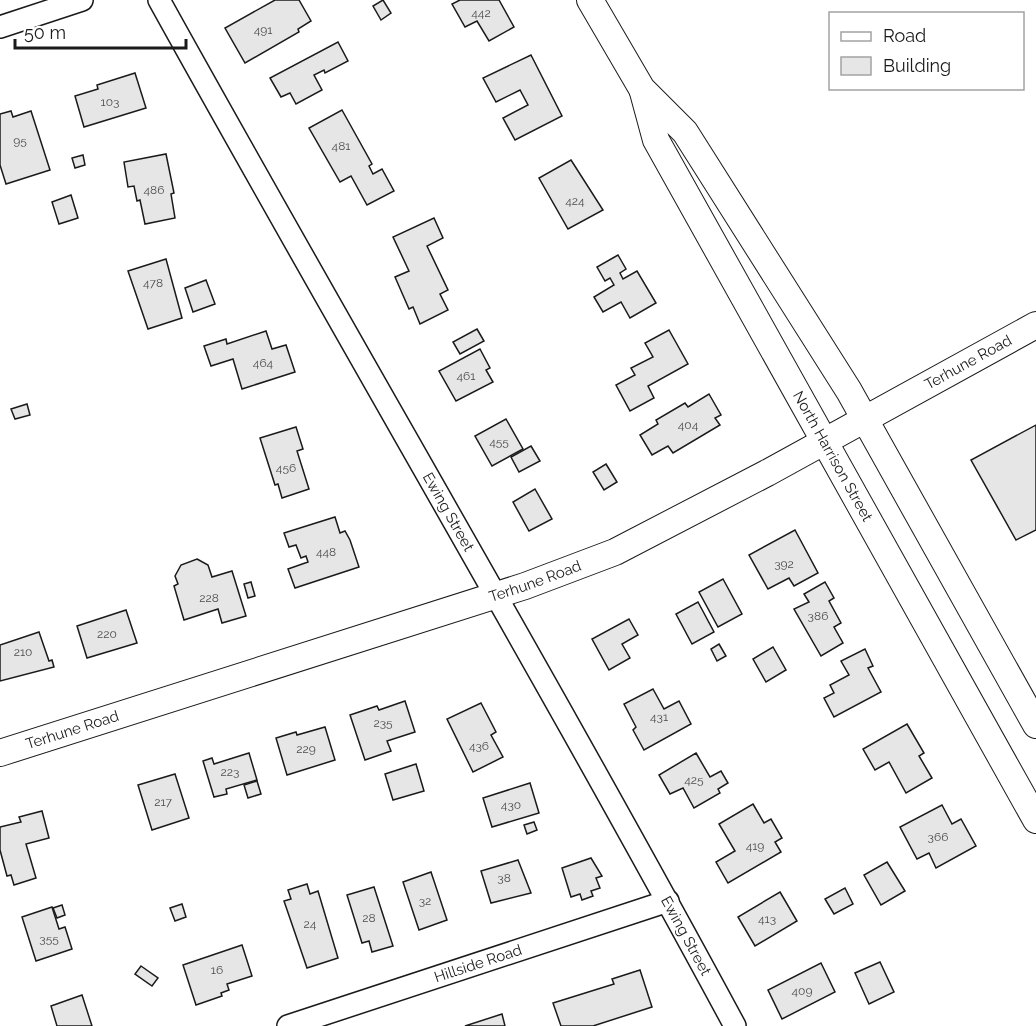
<svg xmlns="http://www.w3.org/2000/svg" width="1036" height="1026" font-family="Raleway,sans-serif">
  <style>
    .building { fill: #e6e6e6; stroke: #1a1a1a; stroke-width: 1.5 }
    .lines { fill: none; stroke-linecap: round; stroke-linejoin: round }
    .minor-casing { stroke: #1a1a1a; stroke-width: 24 }
    .tertiary-casing { stroke: #1a1a1a; stroke-width: 28 }
    .minor { stroke: #fff; stroke-width: 21 }
    .tertiary { stroke: #fff; stroke-width: 26 }
    .labels { text-anchor: middle; stroke-width: 4.5; stroke-linejoin: round; paint-order: stroke }
    .number-label { font-size: 12px; fill: #4d4d4d }
    .street-label { font-size: 15px; fill: #1a1a1a; stroke: #fff }
  </style>
  <rect width="100%" height="100%" fill="#fff"/>
  <g class="building">
    <polygon points="275,0 299,0 311,21 298,29 299,32 245,63 225,28"/>
    <polygon points="383,0 391,13 381,20 373,6"/>
    <polygon points="460,0 499,0 514,27 489,41 477,21 465,27 452,4"/>
    <polygon points="338,42 348,61 325,73 324,70 314,75 322,90 296,104 290,93 281,97 270,78"/>
    <polygon points="531,55 562,116 515,140 503,118 528,105 520,90 496,102 483,78"/>
    <polygon points="135,73 146,108 84,127 75,96 98,89 97,85"/>
    <polygon points="342,110 372,164 369,166 373,174 382,169 394,191 367,205 351,176 340,182 309,128"/>
    <polygon points="11,111 13,117 31,111 50,170 6,184 0,165 0,114"/>
    <polygon points="166,154 174,193 171,194 175,218 145,224 140,200 137,201 134,186 128,187 124,162"/>
    <polygon points="83,155 85,165 75,168 72,158"/>
    <polygon points="571,160 603,210 568,229 539,178"/>
    <polygon points="71,195 78,218 59,224 52,202"/>
    <polygon points="434,218 443,238 427,246 448,290 440,294 448,310 420,324 413,307 409,309 395,277 409,271 393,237"/>
    <polygon points="618,255 626,269 620,273 623,279 637,271 656,303 630,318 621,302 603,312 594,297 614,285 610,278 605,281 597,267"/>
    <polygon points="166,259 182,318 148,329 128,271"/>
    <polygon points="206,280 215,304 193,312 185,288"/>
    <polygon points="477,329 484,341 460,354 453,342"/>
    <polygon points="669,330 688,364 648,386 654,398 630,411 616,385 635,375 631,368 653,357 645,343"/>
    <polygon points="266,331 272,349 286,345 295,372 242,389 233,359 211,366 204,346 226,339 227,344"/>
    <polygon points="480,349 490,368 486,370 493,382 456,401 439,371"/>
    <polygon points="709,394 721,415 715,418 720,425 673,453 668,446 652,455 640,435 658,424 656,420 685,403 688,407"/>
    <polygon points="27,404 30,415 15,419 11,409"/>
    <polygon points="506,419 523,449 492,466 475,436"/>
    <polygon points="1036,425 1036,530 1016,540 971,460"/>
    <polygon points="296,427 303,449 297,451 309,489 282,498 278,484 275,485 260,438"/>
    <polygon points="531,446 540,461 519,472 511,457"/>
    <polygon points="606,464 617,482 604,490 593,472"/>
    <polygon points="535,489 552,519 529,531 513,502"/>
    <polygon points="335,517 340,533 345,531 350,540 359,567 295,588 288,569 308,562 306,556 301,558 296,545 289,547 284,533"/>
    <polygon points="795,530 818,573 794,586 789,578 768,589 749,555"/>
    <polygon points="197,559 208,565 212,577 232,571 246,616 222,623 218,609 184,620 174,586 178,584 175,576 181,565"/>
    <polygon points="723,579 742,614 718,627 699,592"/>
    <polygon points="251,582 255,596 248,598 244,584"/>
    <polygon points="825,582 834,598 829,601 841,623 834,627 843,643 821,656 794,609 809,602 804,594"/>
    <polygon points="698,602 714,632 692,644 676,614"/>
    <polygon points="126,610 137,643 87,658 77,626"/>
    <polygon points="629,619 638,635 622,644 630,658 609,670 592,639"/>
    <polygon points="39,632 49,661 52,660 54,667 0,681 0,645"/>
    <polygon points="719,644 726,656 717,661 711,649"/>
    <polygon points="773,647 786,670 766,682 753,659"/>
    <polygon points="865,649 873,666 868,668 881,692 834,717 824,698 834,693 830,685 849,675 841,661"/>
    <polygon points="653,689 664,709 679,701 691,724 644,750 633,730 636,727 624,704"/>
    <polygon points="405,701 415,732 387,741 391,751 365,760 350,715 377,706 379,710"/>
    <polygon points="481,703 496,732 491,735 503,757 473,772 447,719"/>
    <polygon points="907,724 924,753 919,756 932,778 906,793 889,762 875,770 863,749"/>
    <polygon points="325,727 335,760 287,775 276,738 296,732 297,735"/>
    <polygon points="249,753 257,780 226,789 227,794 214,797 203,761 212,758 214,764"/>
    <polygon points="696,753 710,777 721,771 728,783 718,789 720,793 694,808 683,788 670,794 659,775"/>
    <polygon points="416,764 424,791 393,800 385,774"/>
    <polygon points="175,774 189,818 152,830 138,785"/>
    <polygon points="257,781 261,794 248,798 244,785"/>
    <polygon points="530,783 539,813 492,827 483,798"/>
    <polygon points="753,804 764,823 771,819 782,838 775,842 781,852 728,883 716,862 735,851 719,824"/>
    <polygon points="942,805 952,824 961,819 976,846 936,868 929,853 917,859 900,827"/>
    <polygon points="42,811 49,838 26,844 36,878 14,885 11,875 7,876 0,850 0,827 21,822 19,817"/>
    <polygon points="534,822 537,830 527,834 524,825"/>
    <polygon points="591,858 602,876 596,878 600,888 591,891 593,896 582,900 580,894 571,897 562,868"/>
    <polygon points="518,860 531,893 491,903 481,871"/>
    <polygon points="887,862 905,891 881,905 864,875"/>
    <polygon points="431,872 447,920 419,930 403,882"/>
    <polygon points="307,884 310,894 318,891 338,958 307,968 284,901 291,899 288,890"/>
    <polygon points="374,887 393,946 372,952 369,941 362,943 347,895"/>
    <polygon points="845,888 853,904 834,914 825,899"/>
    <polygon points="780,892 797,921 755,946 738,917"/>
    <polygon points="182,904 186,917 175,921 170,908"/>
    <polygon points="62,905 65,915 57,918 53,908"/>
    <polygon points="52,907 59,929 65,927 72,949 36,961 22,917"/>
    <polygon points="242,945 252,976 227,984 229,990 221,993 222,996 196,1005 183,965"/>
    <polygon points="880,962 894,992 869,1004 855,973"/>
    <polygon points="821,963 835,992 782,1019 768,990"/>
    <polygon points="141,966 158,978 152,986 135,974"/>
    <polygon points="640,970 652,1007 593,1026 561,1026 553,1003 614,984 612,979"/>
    <polygon points="82,995 92,1026 57,1026 51,1006"/>
    <polygon points="502,1014 505,1026 465,1026"/>
  </g>
  <g class="lines">
    <g class="minor-casing">
      <g id="minor">
        <path id="s1" d="M 159,0 C 349,343 549,681 735,1026"/>
        <polyline points="0,27 82,0"/>
        <path id="s2" d="M 288,1026 L 668,901"/>
      </g>
    </g>
    <g class="tertiary-casing">
      <g id="tertiary">
        <polyline points="590,0 642,89 685,132 849,391 1036,725"/>
        <path id="s3" d="M 643,92 L 656,140 L 1036,820"/>
        <path id="s4" d="M 0,753 L 525,586 L 615,552 L 767,473 L 1036,325"/>
      </g>
    </g>
    <use href="#minor" class="minor"/>
    <use href="#tertiary" class="tertiary"/>
  </g>
  <g class="labels">
    <g class="number-label">
      <text x="481" y="17">442</text>
      <text x="263" y="34">491</text>
      <text x="110" y="106">103</text>
      <text x="20" y="145">95</text>
      <text x="341" y="150">481</text>
      <text x="154" y="194">486</text>
      <text x="575" y="205">424</text>
      <text x="153" y="287">478</text>
      <text x="263" y="367">464</text>
      <text x="466" y="380">461</text>
      <text x="688" y="429">404</text>
      <text x="499" y="446">455</text>
      <text x="286" y="472">456</text>
      <text x="326" y="556">448</text>
      <text x="784" y="568">392</text>
      <text x="209" y="602">228</text>
      <text x="818" y="620">386</text>
      <text x="107" y="638">220</text>
      <text x="23" y="656">210</text>
      <text x="659" y="721">431</text>
      <text x="383" y="727">235</text>
      <text x="479" y="750">436</text>
      <text x="306" y="753">229</text>
      <text x="230" y="776">223</text>
      <text x="694" y="784">425</text>
      <text x="163" y="806">217</text>
      <text x="511" y="809">430</text>
      <text x="938" y="841">366</text>
      <text x="755" y="850">419</text>
      <text x="504" y="882">38</text>
      <text x="425" y="905">32</text>
      <text x="369" y="922">28</text>
      <text x="767" y="923">413</text>
      <text x="310" y="928">24</text>
      <text x="49" y="943">355</text>
      <text x="217" y="974">16</text>
      <text x="802" y="995">409</text>
    </g>
    <g class="street-label">
      <text dy="5" stroke="none"><textPath href="#s4" startOffset="1048">Terhune Road</textPath></text>
      <text dy="5" stroke="none"><textPath href="#s3" startOffset="412">North Harrison Street</textPath></text>
      <text dy="5" stroke="none"><textPath href="#s1" startOffset="588">Ewing Street</textPath></text>
      <text dy="5" stroke="none"><textPath href="#s4" startOffset="562">Terhune Road</textPath></text>
      <text dy="5" stroke="none"><textPath href="#s4" startOffset="76">Terhune Road</textPath></text>
      <text dy="5" stroke="none"><textPath href="#s1" startOffset="1074">Ewing Street</textPath></text>
      <text dy="5" stroke="none"><textPath href="#s2" startOffset="200">Hillside Road</textPath></text>
    </g>
  </g>
  <rect x="829" y="12" width="195" height="78" fill="#ffffff" stroke="#a3a3a3" stroke-width="1.5"/>
  <rect x="841" y="32" width="30" height="9" fill="#ffffff" stroke="#a3a3a3" stroke-width="1.5"/>
  <text x="883" y="42" font-size="18" fill="#1a1a1a">Road</text>
  <rect x="841" y="57" width="30" height="18" fill="#e6e6e6" stroke="#a3a3a3" stroke-width="1.5"/>
  <text x="883" y="72" font-size="18" fill="#1a1a1a">Building</text>
  <path d="M15 39v9h171v-9" fill="none" stroke="#1a1a1a" stroke-width="3"/>
  <text x="24" y="39" font-size="18" fill="#1a1a1a" stroke="#ffffff" stroke-width="4.5" paint-order="stroke">50 m</text>
</svg>
